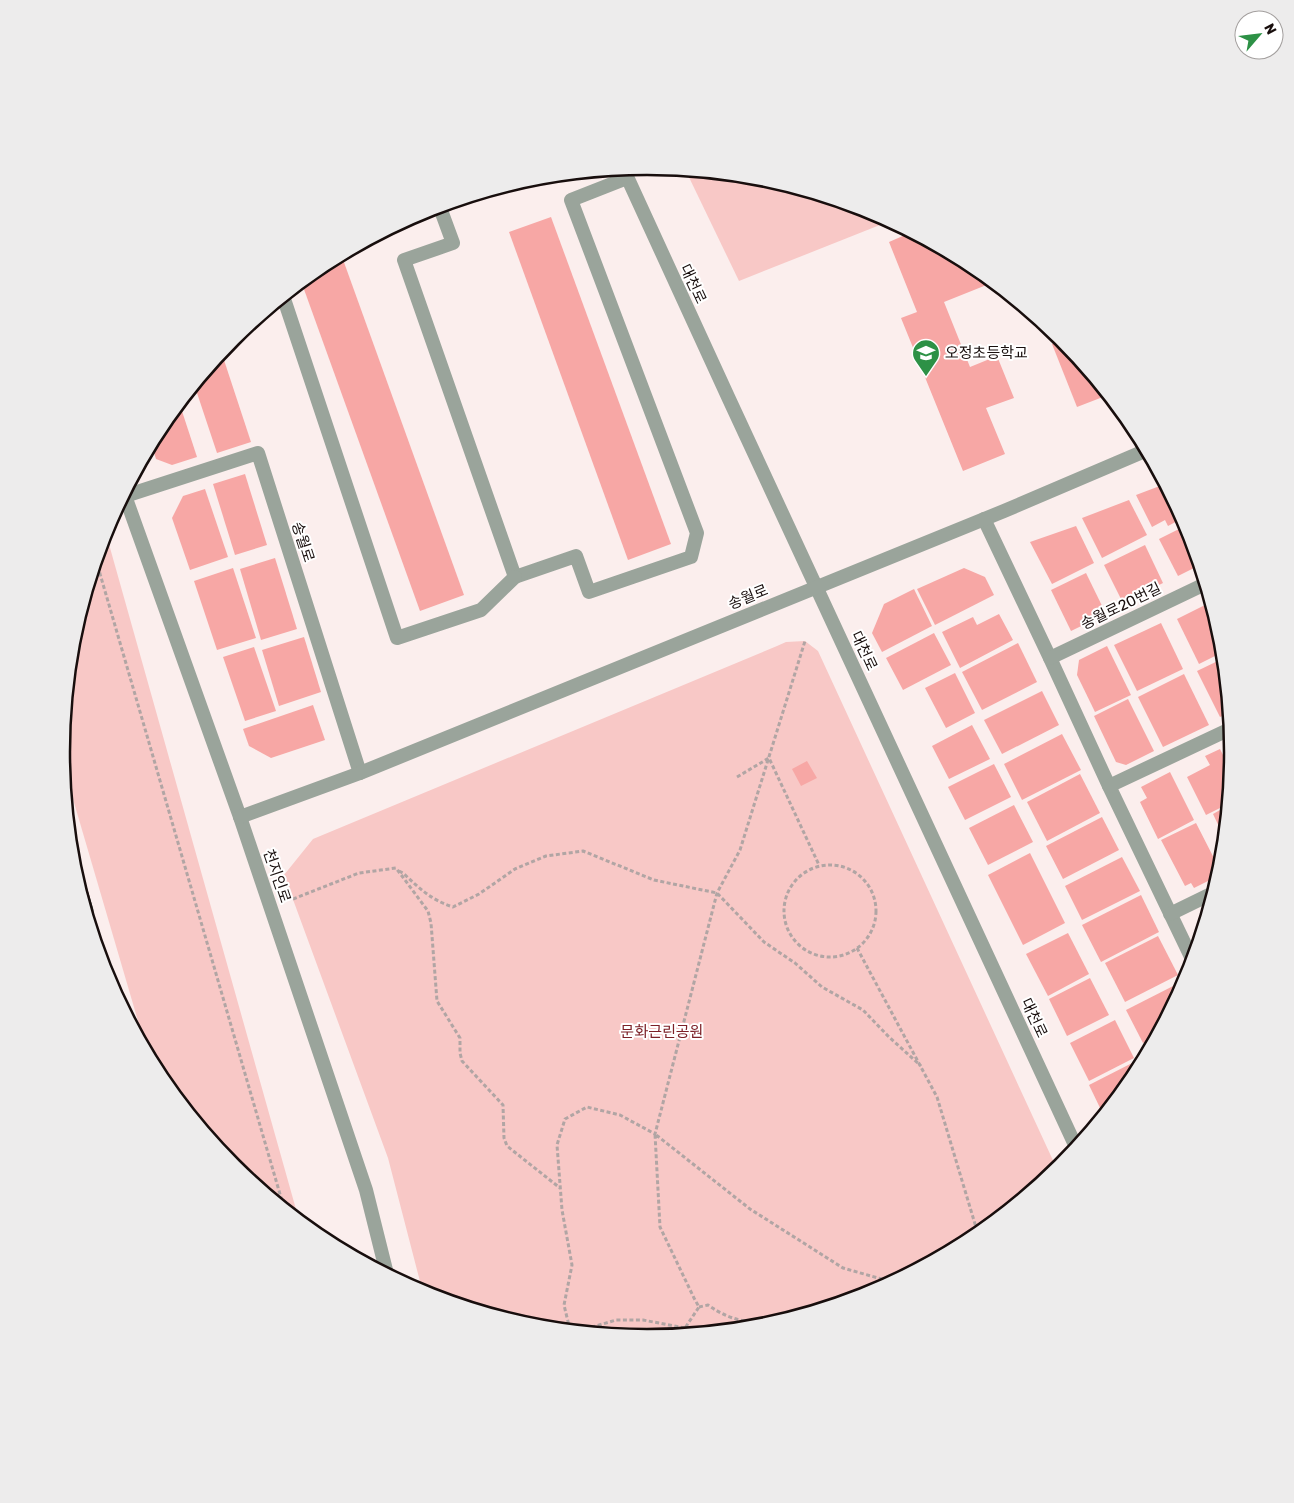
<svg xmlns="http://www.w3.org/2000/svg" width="1294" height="1503" font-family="Rubik,'Noto Sans KR',sans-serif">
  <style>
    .green { fill: #f8c8c6 }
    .building { fill: #f7a7a5 }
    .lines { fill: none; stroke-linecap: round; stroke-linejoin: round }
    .path { stroke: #b1a5a4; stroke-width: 3; stroke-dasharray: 4 2.5; stroke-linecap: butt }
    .service { stroke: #9aa49b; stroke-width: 14 }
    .minor { stroke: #9aa49b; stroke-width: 14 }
    .tertiary { stroke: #9aa49b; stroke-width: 14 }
    .motorway { stroke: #3b4d3d; stroke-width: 15 }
    .labels { text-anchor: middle; stroke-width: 4; stroke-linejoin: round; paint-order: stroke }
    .street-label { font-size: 15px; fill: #180e0d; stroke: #fff }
    .poi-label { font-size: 15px; fill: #180e0d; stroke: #fff; text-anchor: start }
    .park-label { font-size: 15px; fill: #7c2027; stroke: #fff }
    .rim { fill: none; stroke: #180e0d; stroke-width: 2.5 }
  </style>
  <rect width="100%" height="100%" fill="#fbeeed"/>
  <g class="green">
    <polygon points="685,169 762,177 871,210 890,221 739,281"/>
    <polygon points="105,530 299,1220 233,1165 160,1077 148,1055 63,765 61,751 73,637"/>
    <polygon points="805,641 818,651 1057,1169 972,1239 871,1293 761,1326 647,1337 532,1326 423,1293 388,1158 284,875 313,839 777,646 786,642"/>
  </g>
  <g class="building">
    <polygon points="551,217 671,544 628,560 509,232"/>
    <polygon points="912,232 973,265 994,282 944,302 970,367 997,356 1014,398 986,408 1005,454 963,471 901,318 917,312 889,242"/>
    <polygon points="341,254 464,595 420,611 301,281 322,264"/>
    <polygon points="1063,339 1108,395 1077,407 1052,344"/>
    <polygon points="222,354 251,442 217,453 194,384 218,356"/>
    <polygon points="179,402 197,457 172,465 156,459 151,443 160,426"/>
    <polygon points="245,474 267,545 235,555 213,484"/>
    <polygon points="1165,484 1183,518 1168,526 1165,520 1152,527 1136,495"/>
    <polygon points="205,489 228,557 190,570 172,518 183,496"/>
    <polygon points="1129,500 1147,535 1102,558 1082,518"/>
    <polygon points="1187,525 1200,565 1178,576 1159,539"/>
    <polygon points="1076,526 1094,563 1052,584 1030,542"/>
    <polygon points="1145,545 1163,583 1123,603 1104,565"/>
    <polygon points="275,558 297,629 261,640 240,569"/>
    <polygon points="233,568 256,638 217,650 194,581"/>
    <polygon points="964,568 985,577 994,595 935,625 917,589"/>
    <polygon points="1086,573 1106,614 1071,631 1051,590"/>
    <polygon points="914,589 932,626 882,652 872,633 884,604"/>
    <polygon points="1211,602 1222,638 1223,652 1199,664 1177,619"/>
    <polygon points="999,614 1013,640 960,668 942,632 973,617 977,625"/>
    <polygon points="1161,623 1183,669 1137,691 1114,645"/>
    <polygon points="934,633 951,665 903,690 886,658"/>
    <polygon points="304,637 321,692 279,706 262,650"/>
    <polygon points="1018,643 1037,682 982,710 962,672"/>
    <polygon points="1107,646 1131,695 1095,712 1077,675 1079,660"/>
    <polygon points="254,647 276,711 245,721 223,657"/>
    <polygon points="1224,658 1229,713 1220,717 1197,671"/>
    <polygon points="955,673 975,713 946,728 925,688"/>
    <polygon points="1184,674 1209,725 1163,747 1138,697"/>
    <polygon points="1042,691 1059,725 1002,754 984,720"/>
    <polygon points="1128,699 1154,751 1126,765 1116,762 1094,716"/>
    <polygon points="313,705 325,740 271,758 249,746 243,729"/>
    <polygon points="972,725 990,759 949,779 932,746"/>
    <polygon points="1062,734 1081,770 1022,800 1004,764"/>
    <polygon points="1220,749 1231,771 1228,804 1206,815 1187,777 1210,765 1205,756"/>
    <polygon points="807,761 817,778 801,786 792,769"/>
    <polygon points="994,764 1011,797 965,820 948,787"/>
    <polygon points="1170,772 1194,820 1158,839 1140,802 1147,798 1141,787"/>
    <polygon points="1080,774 1100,813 1047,841 1027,802"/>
    <polygon points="1014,805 1033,842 988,865 969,828"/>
    <polygon points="1227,806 1224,837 1213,814"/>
    <polygon points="1102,817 1119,850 1063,879 1046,846"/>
    <polygon points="1196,823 1220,870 1218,876 1194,888 1191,883 1185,886 1161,840"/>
    <polygon points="1030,853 1065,923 1023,945 988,875"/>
    <polygon points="1122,857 1140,891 1082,920 1065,886"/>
    <polygon points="1141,895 1159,932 1101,962 1082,925"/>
    <polygon points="1208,912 1203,928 1200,935 1198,931 1199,916"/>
    <polygon points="1068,933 1089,974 1048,996 1026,954"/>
    <polygon points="1158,936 1178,975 1125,1002 1105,963"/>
    <polygon points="1090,978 1109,1015 1067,1036 1049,999"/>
    <polygon points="1183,981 1184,983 1155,1037 1143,1043 1126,1010"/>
    <polygon points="1115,1020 1134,1058 1089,1081 1070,1043"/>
    <polygon points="1140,1059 1142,1063 1134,1077 1103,1114 1089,1085"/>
  </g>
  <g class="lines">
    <g class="path">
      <polyline points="96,560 284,1208"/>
      <polyline points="737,777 769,758 819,865"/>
      <circle cx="830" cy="911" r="46"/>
      <path d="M 399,871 L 403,873 C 419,888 431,900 453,907 L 479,894 L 515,869 L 546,856 L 583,851 L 654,880 L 717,893 L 764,942 L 795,963 L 822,987 L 863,1010 L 889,1037 L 921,1066"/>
      <polyline points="293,899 359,873 396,868 428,911 431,923 437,1001 460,1038 460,1053 462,1061 503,1105 504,1138 507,1146 560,1188"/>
      <polyline points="857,948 937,1097 978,1234"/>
      <path d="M 699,1307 L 708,1305 C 735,1324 757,1325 789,1318"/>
      <polyline points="570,1330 564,1305 572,1265 562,1210 557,1145 565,1119 587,1107 620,1115 655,1134 717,893 740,850 805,641"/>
      <polyline points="579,1331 616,1320 643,1320 685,1328"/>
      <polyline points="687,1333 685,1328 699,1307 694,1298 660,1227 655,1134 750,1209 843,1268 892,1282"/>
    </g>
    <g class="service">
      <polyline points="439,205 453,243 404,260 515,577 576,556 589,592 691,557 697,533 571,200 627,178"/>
      <polyline points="283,296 397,638 481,610 515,577"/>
      <polyline points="125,496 258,453 360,773"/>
    </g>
    <g class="minor">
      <polyline points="623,168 729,399 1076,1147"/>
      <polyline points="984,519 1050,658 1109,786 1193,961"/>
      <polyline points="1050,658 1205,584"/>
      <polyline points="1109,786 1230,729"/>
      <polyline points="1170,914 1213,893"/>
    </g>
    <g class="tertiary">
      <polyline points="124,493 240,817 366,1190 387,1274"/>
      <polyline points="240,817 360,773 1004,511 1147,450"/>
    </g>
    <polyline class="motorway" points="72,864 86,911"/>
  </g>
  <defs>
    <g id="school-pin" transform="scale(1.4375)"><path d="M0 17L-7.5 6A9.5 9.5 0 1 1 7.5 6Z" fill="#2d9146" stroke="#fff"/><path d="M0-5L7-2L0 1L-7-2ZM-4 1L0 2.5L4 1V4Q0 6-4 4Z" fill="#fff"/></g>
  </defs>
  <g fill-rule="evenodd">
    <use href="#school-pin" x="926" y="353"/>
  </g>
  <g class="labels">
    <g class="street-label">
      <text transform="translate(693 284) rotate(65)" y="5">대천로</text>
      <text transform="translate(303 542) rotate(72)" y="5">송월로</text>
      <text transform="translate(748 597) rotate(-22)" y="5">송월로</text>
      <text transform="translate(1121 606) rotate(-26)" y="5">송월로20번길</text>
      <text transform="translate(864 651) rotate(65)" y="5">대천로</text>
      <text transform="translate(277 876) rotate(71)" y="5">천지인로</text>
      <text transform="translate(1034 1018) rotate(65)" y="5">대천로</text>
    </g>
    <g class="poi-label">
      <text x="945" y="358">오정초등학교</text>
    </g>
    <g class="park-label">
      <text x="662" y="1037">문화근린공원</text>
    </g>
  </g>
  <path d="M0 0H1294V1503H0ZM70 752a577 577 0 1 1 1154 0a577 577 0 1 1-1154 0Z" fill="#edecec" fill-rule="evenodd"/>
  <path class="rim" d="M70 752a577 577 0 1 1 1154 0a577 577 0 1 1-1154 0Z"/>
  <g transform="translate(1259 35) rotate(62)"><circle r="24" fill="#ffffff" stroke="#a39f9e"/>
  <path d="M0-4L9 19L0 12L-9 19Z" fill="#2d9146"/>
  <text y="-8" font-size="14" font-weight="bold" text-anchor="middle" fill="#180e0d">N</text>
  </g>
</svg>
